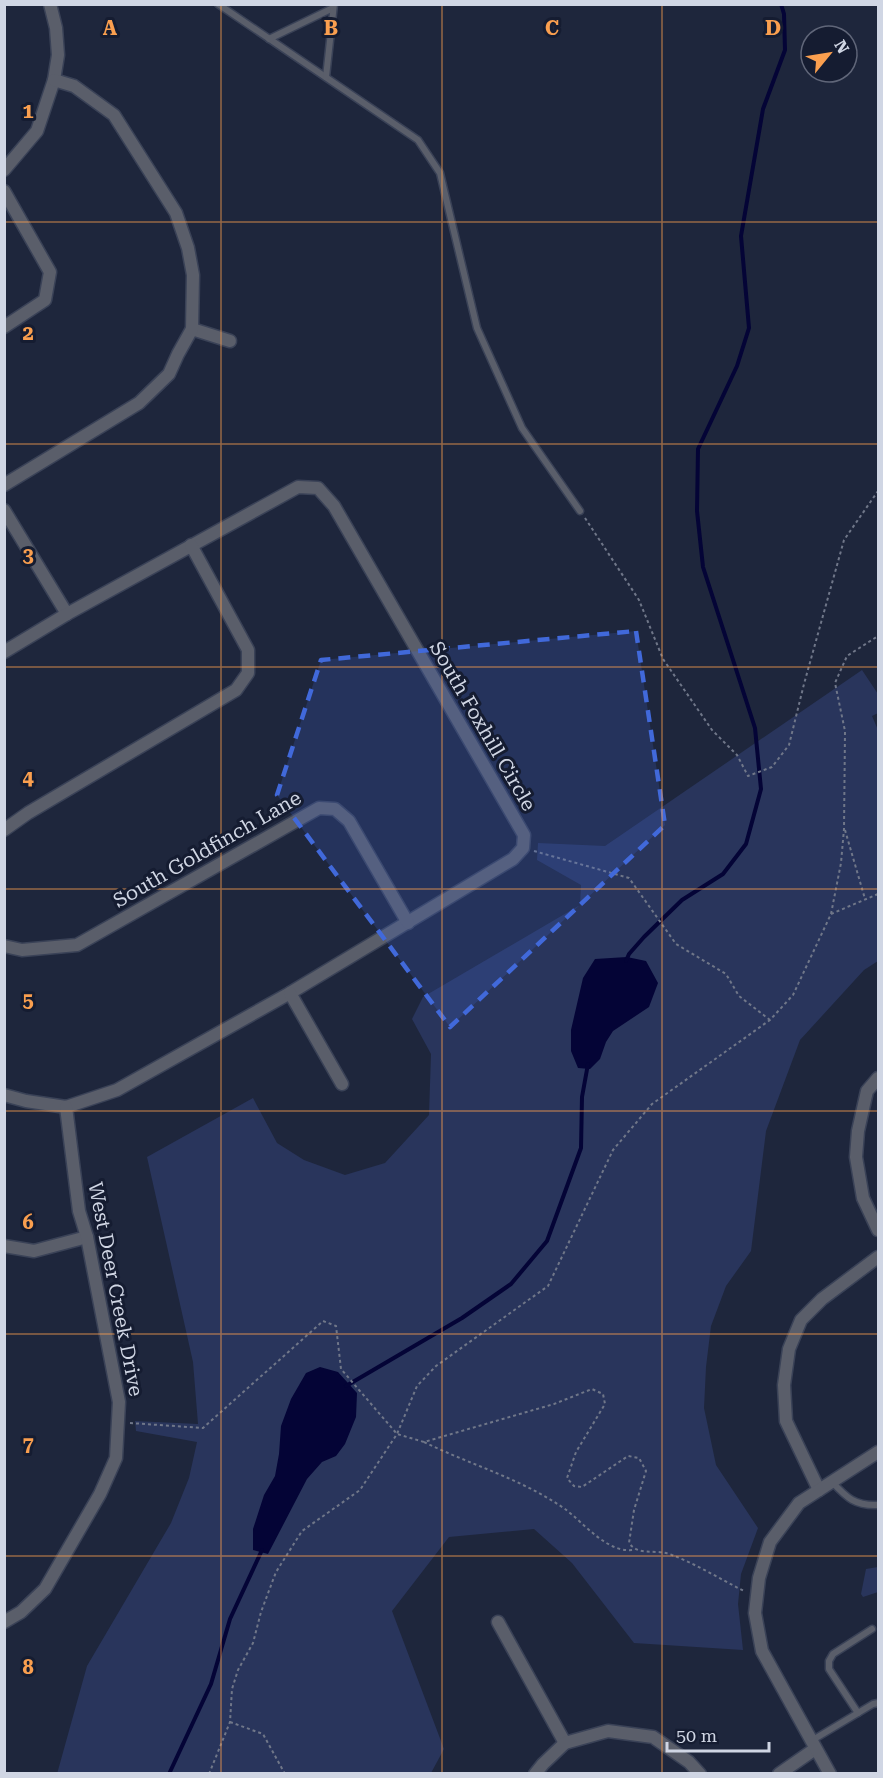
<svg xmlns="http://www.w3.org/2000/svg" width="883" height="1778" font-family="'Roboto Serif',serif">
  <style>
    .green { fill: #29355c }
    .water { fill: #040436 }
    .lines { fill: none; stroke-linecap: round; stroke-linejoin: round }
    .stream { stroke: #040436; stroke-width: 4 }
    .lane-casing { stroke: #3a4257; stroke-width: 9 }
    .street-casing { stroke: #3a4257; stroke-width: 15 }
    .path { stroke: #707789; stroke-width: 2; stroke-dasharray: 3 3; stroke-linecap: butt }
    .lane { stroke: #5a5e6a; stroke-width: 6 }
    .street { stroke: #5a5e6a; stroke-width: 12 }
    .marked { fill: #4169da; fill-opacity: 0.2; stroke: #4169da; stroke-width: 4.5; stroke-dasharray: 12 8; stroke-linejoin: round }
    .grid { fill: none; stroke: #fa9f4f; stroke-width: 1.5; stroke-opacity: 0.55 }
    .labels { text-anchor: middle; stroke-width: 6; stroke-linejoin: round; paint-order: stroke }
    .street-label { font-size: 20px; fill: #d0d6e4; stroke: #151c31 }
    .grid-label { font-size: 20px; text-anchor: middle; font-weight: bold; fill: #fa9f4f; stroke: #151c31; stroke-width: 6; stroke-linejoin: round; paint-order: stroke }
  </style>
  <rect width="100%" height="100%" fill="#1e263c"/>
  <g class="green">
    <polygon points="862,670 878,694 878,713 872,716 878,730 878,961 864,970 800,1040 766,1131 751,1251 726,1286 711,1326 706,1367 704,1408 716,1465 758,1528 741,1574 738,1604 743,1650 634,1643 572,1563 534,1529 449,1537 392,1611 444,1749 431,1773 57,1774 87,1666 171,1523 189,1478 197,1442 136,1431 135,1421 198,1424 193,1362 147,1157 253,1098 277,1143 304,1160 345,1175 385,1163 429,1115 431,1054 412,1019 423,997 580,905 581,885 537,860 538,843 605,846"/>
    <polygon points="878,1567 878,1592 863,1597 861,1594 866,1569"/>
  </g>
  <g class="water">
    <polygon points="627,957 646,961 658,983 649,1007 613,1031 606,1042 600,1059 590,1069 578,1068 571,1051 571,1030 583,978 595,959"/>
    <polygon points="320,1367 338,1372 357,1393 356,1417 345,1444 336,1456 322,1462 307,1479 268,1554 253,1550 253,1529 264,1495 275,1476 279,1454 281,1426 291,1399 306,1373"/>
  </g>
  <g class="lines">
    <g class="stream">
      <polyline points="626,961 629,954 644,937 682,900 723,874 746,844 761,789 755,728 703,567 697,511 698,449 737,366 749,328 741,236 763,109 785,50 784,14 781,4"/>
      <polyline points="346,1386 462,1318 511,1284 547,1241 581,1148 582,1097 588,1064"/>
      <polyline points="169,1774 211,1684 230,1619 262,1550"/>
    </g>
    <g class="lane-casing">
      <g id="lane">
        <polyline points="218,4 418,140 440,173 477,328 522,428 580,511"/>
        <polyline points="269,39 333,8"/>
        <polyline points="326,77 334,4"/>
        <path d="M 832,1482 C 847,1498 855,1506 878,1505"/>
        <polyline points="858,1713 829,1669 829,1661 833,1654 872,1629"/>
        <polyline points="811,1741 873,1704 878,1703"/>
      </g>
    </g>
    <g class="street-casing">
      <g id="street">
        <polyline points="4,170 37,131 54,80 58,55 56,28 50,4"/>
        <polyline points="4,191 50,272 45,300 4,327"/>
        <polyline points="192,329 230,341"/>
        <polyline points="4,485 139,403 169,374 178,354 192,329 193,275 188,248 176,213 114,115 74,86 54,80"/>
        <polyline points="4,510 67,614"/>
        <polyline points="4,652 67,614 298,487 318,488 334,506 524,835 523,848 513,859 290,993 117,1090 66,1107 26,1101 4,1095"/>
        <polyline points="4,830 28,813 236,690 248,673 248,650 191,545"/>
        <polyline points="4,946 22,950 77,945 319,808 335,809 349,821 408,923"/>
        <polyline points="290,993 342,1084"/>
        <polyline points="878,1078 867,1091 858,1131 856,1157 863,1198 878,1230"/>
        <polyline points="4,1246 34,1251 87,1237"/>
        <polyline points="819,1490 786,1421 784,1385 789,1349 801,1320 822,1299 878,1257"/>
        <polyline points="4,1622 21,1612 45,1589 100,1494 116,1458 119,1402 87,1237 79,1211 66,1107"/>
        <polyline points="498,1622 565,1743"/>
        <polyline points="535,1774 543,1764 565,1743 608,1731 653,1737 689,1762 700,1774"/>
        <polyline points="779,1774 815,1749"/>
        <polyline points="830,1774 762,1651 755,1613 759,1578 770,1542 799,1503 878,1452"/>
      </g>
    </g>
    <g class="path">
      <polyline points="585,518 639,600 663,659 712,730 737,755 748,776 772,767 789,745 804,684 844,540 878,491"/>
      <polyline points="845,830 865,899"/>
      <polyline points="534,851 629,878 676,944 726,974 739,996 770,1020"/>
      <polyline points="831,914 878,894"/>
      <path d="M 130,1423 L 203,1428 L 323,1321 L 336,1326 L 341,1369 L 397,1434 L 424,1442 L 554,1404 L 592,1389 L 603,1394 L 605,1404 L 576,1452 L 567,1478 L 574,1486 L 582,1487 L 628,1456 L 639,1458 L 646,1471 L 634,1510 L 629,1543 C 639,1557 655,1548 672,1555 C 696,1564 720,1579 744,1591"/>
      <path d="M 424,1442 C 471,1465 522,1479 565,1509 C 585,1524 607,1553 633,1550"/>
      <polyline points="230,1722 263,1734 285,1774"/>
      <polyline points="209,1774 230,1722 232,1689 238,1670 253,1643 261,1612 276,1572 302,1531 360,1490 397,1434 417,1386 436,1366 548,1286 613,1150 652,1104 770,1020 793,995 831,914 841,863 844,829 845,731 835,683 847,656 878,636"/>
    </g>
    <use href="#lane" class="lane"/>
    <use href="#street" class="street"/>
  </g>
  <path class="marked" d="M 636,631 L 665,825 L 450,1027 L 277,795 L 321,660 Z"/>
  <path class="grid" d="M 221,4 L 221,1774M 442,4 L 442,1774M 662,4 L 662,1774M 4,222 L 878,222M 4,444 L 878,444M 4,667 L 878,667M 4,889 L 878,889M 4,1111 L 878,1111M 4,1334 L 878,1334M 4,1556 L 878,1556"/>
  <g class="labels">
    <g class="street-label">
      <text transform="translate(483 726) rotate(60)" y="7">South Foxhill Circle</text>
      <text transform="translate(207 849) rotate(-30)" y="7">South Goldfinch Lane</text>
      <text transform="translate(116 1289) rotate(79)" y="7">West Deer Creek Drive</text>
    </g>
  </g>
  <g class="grid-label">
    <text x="110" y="35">A</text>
    <text x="331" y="35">B</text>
    <text x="552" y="35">C</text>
    <text x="773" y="35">D</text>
    <text x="28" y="118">1</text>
    <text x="28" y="340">2</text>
    <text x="28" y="562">3</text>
    <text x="28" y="785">4</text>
    <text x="28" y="1007">5</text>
    <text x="28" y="1229">6</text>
    <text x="28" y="1451">7</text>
    <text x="28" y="1674">8</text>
  </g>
  <rect width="883" height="1778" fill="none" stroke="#d0d6e4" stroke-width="12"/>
  <g transform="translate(829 54) rotate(60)"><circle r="28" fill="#151c31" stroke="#606679" stroke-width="1.5"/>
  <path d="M0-4.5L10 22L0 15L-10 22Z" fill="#fa9f4f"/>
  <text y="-9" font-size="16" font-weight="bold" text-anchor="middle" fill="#d0d6e4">N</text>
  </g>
  <path d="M667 1742v9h102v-9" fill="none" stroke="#d0d6e4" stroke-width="3"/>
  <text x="676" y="1742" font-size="18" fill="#d0d6e4" stroke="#151c31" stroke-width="4.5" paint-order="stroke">50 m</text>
</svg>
